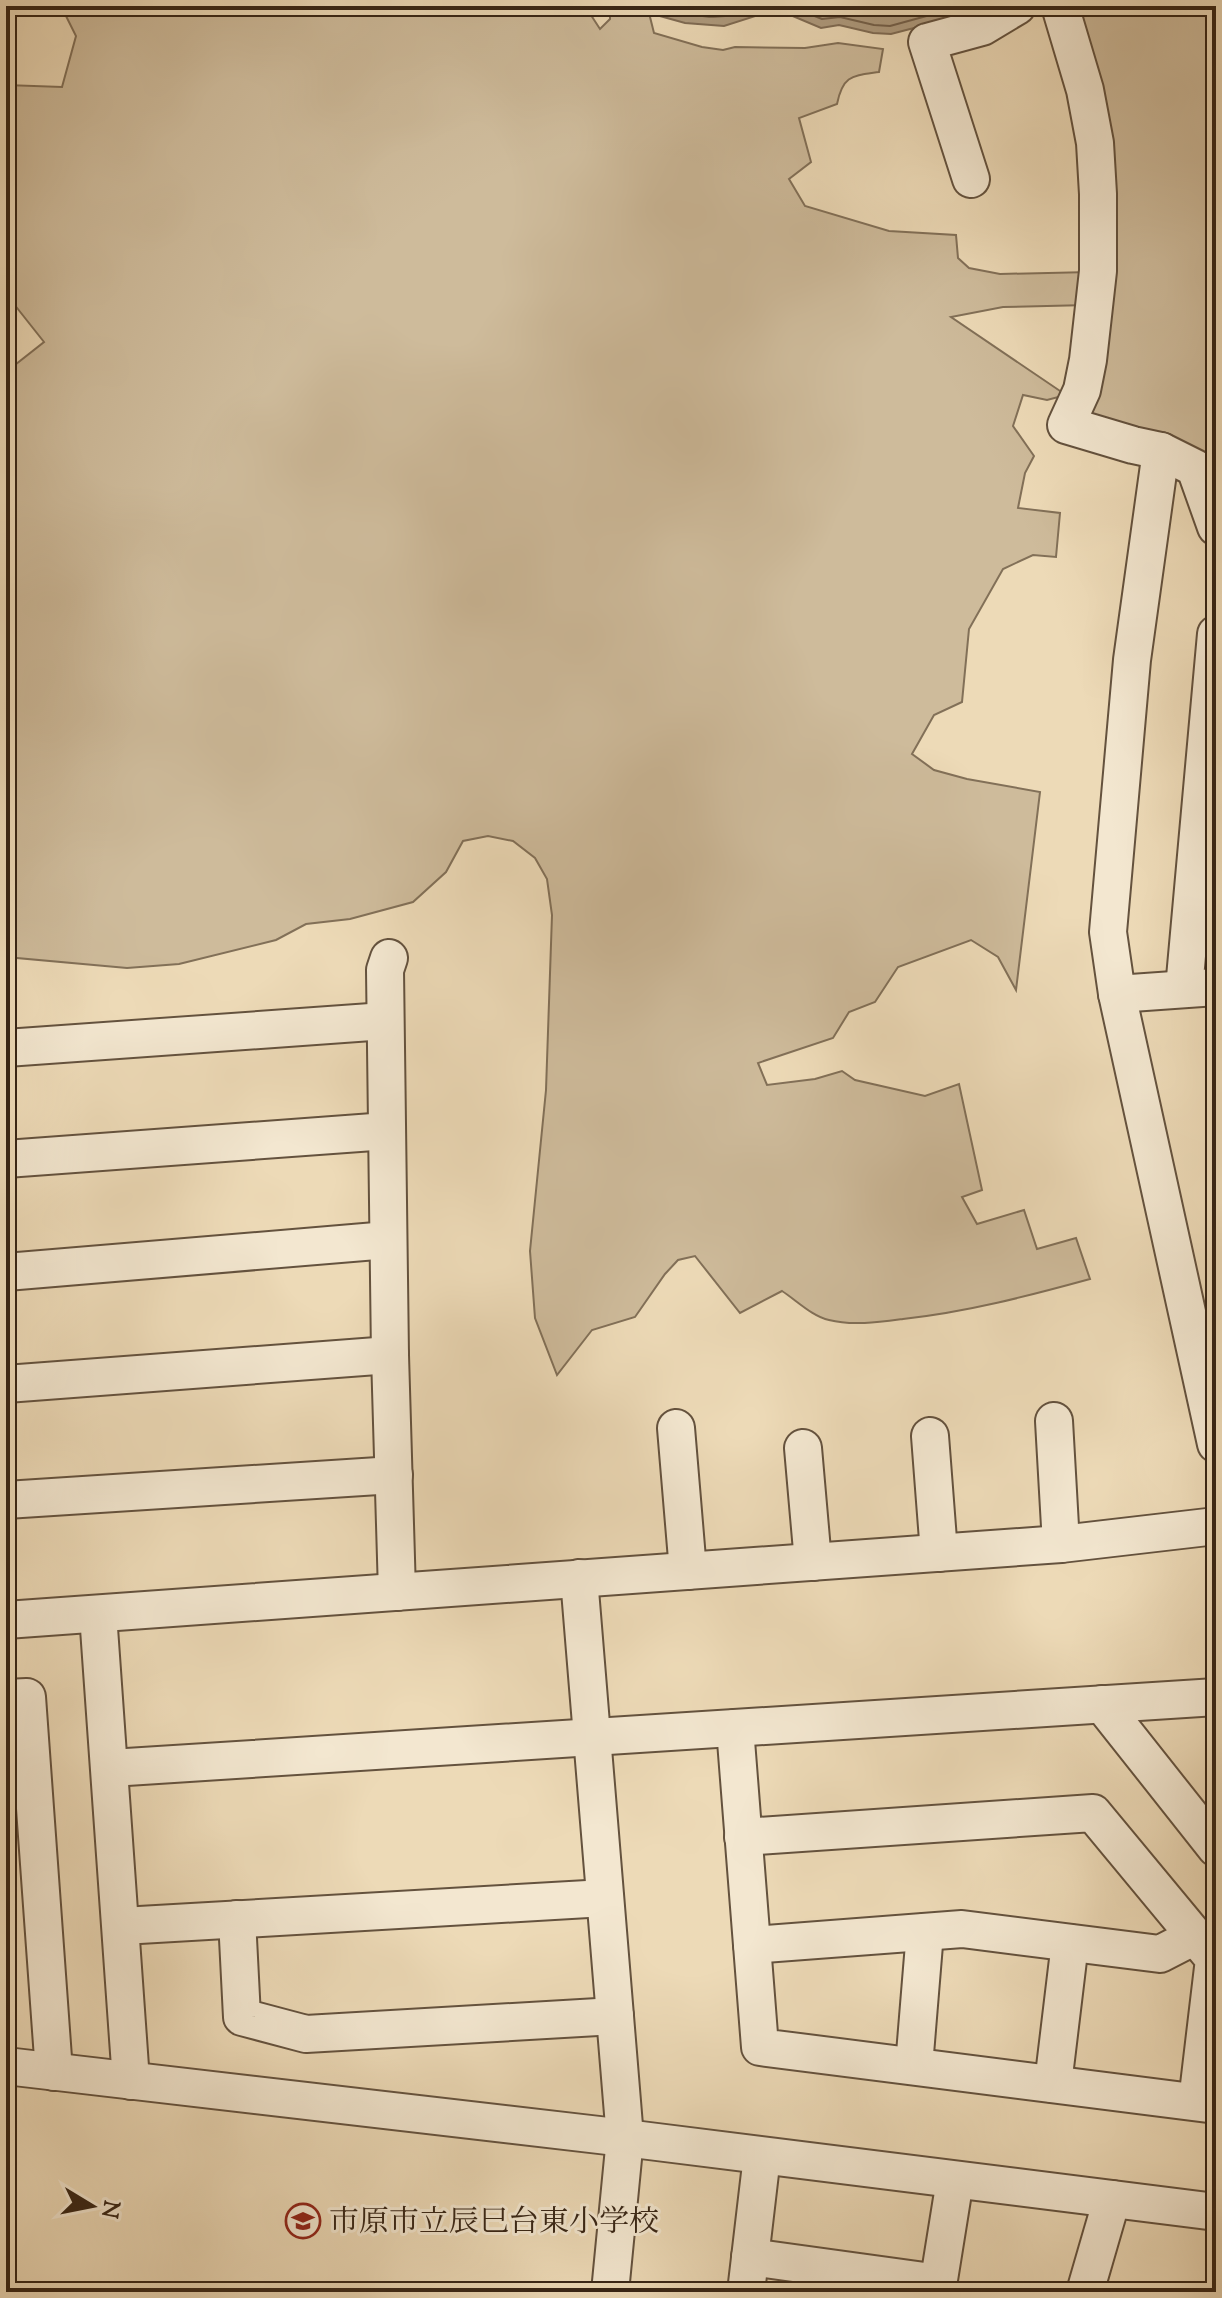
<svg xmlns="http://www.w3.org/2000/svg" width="1222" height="2298" font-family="'Sorts Mill Goudy','Noto Serif JP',serif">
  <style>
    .green { fill: #cebb9b; stroke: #827058; stroke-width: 2 }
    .water { fill: #af9c80; stroke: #7f6c55; stroke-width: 2 }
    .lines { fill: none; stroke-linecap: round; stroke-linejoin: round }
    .shore { stroke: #73604a; stroke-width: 2 }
    .minor-casing { stroke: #64523e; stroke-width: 40 }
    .minor { stroke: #f3e7d0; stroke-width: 36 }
    .labels { text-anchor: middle; stroke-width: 6; stroke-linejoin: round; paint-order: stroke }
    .poi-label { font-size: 30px; fill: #372515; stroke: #f3e7d0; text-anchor: start }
  </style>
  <rect width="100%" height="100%" fill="#eddab7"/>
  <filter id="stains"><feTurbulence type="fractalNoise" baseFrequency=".0025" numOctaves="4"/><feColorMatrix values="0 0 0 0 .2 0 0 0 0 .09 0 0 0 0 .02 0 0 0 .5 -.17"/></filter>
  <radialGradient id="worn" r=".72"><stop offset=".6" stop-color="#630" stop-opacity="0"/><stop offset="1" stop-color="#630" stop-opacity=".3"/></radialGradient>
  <g class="green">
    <path d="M 61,6 L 585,6 L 600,29 L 610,19 L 610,11 L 649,13 L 654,33 L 702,47 L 723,50 L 735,47 L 805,48 L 838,43 L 883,49 L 879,72 C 852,76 843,75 837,104 L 799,118 L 811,162 L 789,179 L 805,206 L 889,231 L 956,235 L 958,258 L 969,268 L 1000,274 L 1090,272 L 1088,305 L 1003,307 L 951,317 L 1066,395 L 1047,400 L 1023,395 L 1013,426 L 1034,456 L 1025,473 L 1018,508 L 1060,513 L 1056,557 L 1033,555 L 1003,569 L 969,629 L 962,702 L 934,715 L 912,754 L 934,770 L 967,779 L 1040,792 L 1016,990 L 998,957 L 971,940 L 898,967 L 875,1002 L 849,1012 L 833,1038 L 758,1063 L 767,1085 L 815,1079 L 842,1071 L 855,1080 L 925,1096 L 959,1084 L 982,1190 L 962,1197 L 977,1224 L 1024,1210 L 1037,1249 L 1076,1238 L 1090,1279 C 1028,1296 967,1312 903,1319 C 880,1322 852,1326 829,1320 C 813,1317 796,1300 782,1291 L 740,1313 L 695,1256 L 678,1260 L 665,1274 L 635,1317 L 592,1330 L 557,1375 L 535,1318 L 530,1251 L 546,1090 L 552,915 L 547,879 L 535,858 L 513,841 L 488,836 L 463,841 L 446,872 L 413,902 L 350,919 L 306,924 L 276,940 L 179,964 L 127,968 L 6,957 L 6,372 L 44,342 L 6,294 L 6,85 L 62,87 L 76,36 Z"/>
    <polygon points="1070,6 1216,6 1216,468 1194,454 1079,418 1097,357"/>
  </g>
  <polygon class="water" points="615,6 983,6 960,16 891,34 873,33 839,25 821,28 788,14 771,11 724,26 685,23 649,13 617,11"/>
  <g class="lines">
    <g class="shore">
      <path d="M 652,6 C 698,16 716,24 763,6"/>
      <polyline points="790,6 822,19 840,17 874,25 890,26 963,6"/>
      <polyline points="817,6 824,9 841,7 875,15 889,16 923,6"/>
    </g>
    <g class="minor-casing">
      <g id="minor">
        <polyline points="1060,6 1085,90 1095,143 1098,194 1098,271 1088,360 1082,390 1066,425 1133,445 1161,451 1195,468 1216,527"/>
        <polyline points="971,179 927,42 982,27 1017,6"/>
        <polyline points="1161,451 1132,660 1108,932 1117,994 1216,1444"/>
        <polyline points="389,958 385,970 390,1355 397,1592"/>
        <polyline points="1184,989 1216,634"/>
        <polyline points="1117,994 1216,987"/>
        <polyline points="6,1048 385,1021"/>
        <polyline points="6,1159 387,1131"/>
        <polyline points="6,1272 388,1240"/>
        <polyline points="6,1384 390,1355"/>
        <polyline points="1054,1421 1061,1544"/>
        <polyline points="676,1428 688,1571"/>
        <polyline points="930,1436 939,1553"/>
        <polyline points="803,1448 813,1562"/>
        <polyline points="6,1500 394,1475"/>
        <polyline points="579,1578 625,2138 610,2292"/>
        <polyline points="98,1614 131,2081"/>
        <polyline points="6,1620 1061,1544 1216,1526"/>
        <polyline points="6,1698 27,1697 54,2072"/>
        <polyline points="1102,1704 1216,1848"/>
        <polyline points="735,1728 760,2047 1216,2105"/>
        <polyline points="111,1768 1216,1697"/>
        <polyline points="743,1837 1093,1813 1214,1959 1197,2102"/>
        <polyline points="237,1919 242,2017 306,2034 615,2016"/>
        <polyline points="122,1926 605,1898"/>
        <polyline points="752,1945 962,1929 1160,1954 1195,1936"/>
        <polyline points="6,2066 625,2138 1216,2212"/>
        <polyline points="914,2066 925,1932"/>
        <polyline points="1053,2084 1070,1943"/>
        <polyline points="750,2257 939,2283"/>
        <polyline points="746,2292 762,2156"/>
        <polyline points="937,2292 955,2180"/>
        <polyline points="1085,2292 1112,2199"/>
      </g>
    </g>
    <use href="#minor" class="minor"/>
  </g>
  <defs>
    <g id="school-ring" transform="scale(1.8)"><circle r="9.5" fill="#f3e7d0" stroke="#8f2418" stroke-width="1.5"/><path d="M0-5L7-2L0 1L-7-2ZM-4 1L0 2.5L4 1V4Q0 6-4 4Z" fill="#8f2418"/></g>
  </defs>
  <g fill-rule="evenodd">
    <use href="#school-ring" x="303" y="2221"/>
  </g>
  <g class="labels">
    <g class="poi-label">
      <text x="329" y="2231">市原市立辰巳台東小学校</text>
    </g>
  </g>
  <rect width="1222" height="2298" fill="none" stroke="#eddab7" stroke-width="32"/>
  <rect x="8" y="8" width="1206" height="2282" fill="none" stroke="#372515" stroke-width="4"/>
  <rect x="16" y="16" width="1190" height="2266" fill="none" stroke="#372515" stroke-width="2"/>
  <g transform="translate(92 2206) rotate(100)" stroke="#f3e7d0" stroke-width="6" paint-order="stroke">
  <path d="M0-6L14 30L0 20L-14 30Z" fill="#372515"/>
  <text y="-12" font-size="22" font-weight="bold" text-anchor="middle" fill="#372515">N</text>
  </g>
  <rect width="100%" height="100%" filter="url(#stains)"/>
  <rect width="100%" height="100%" fill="url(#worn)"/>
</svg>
